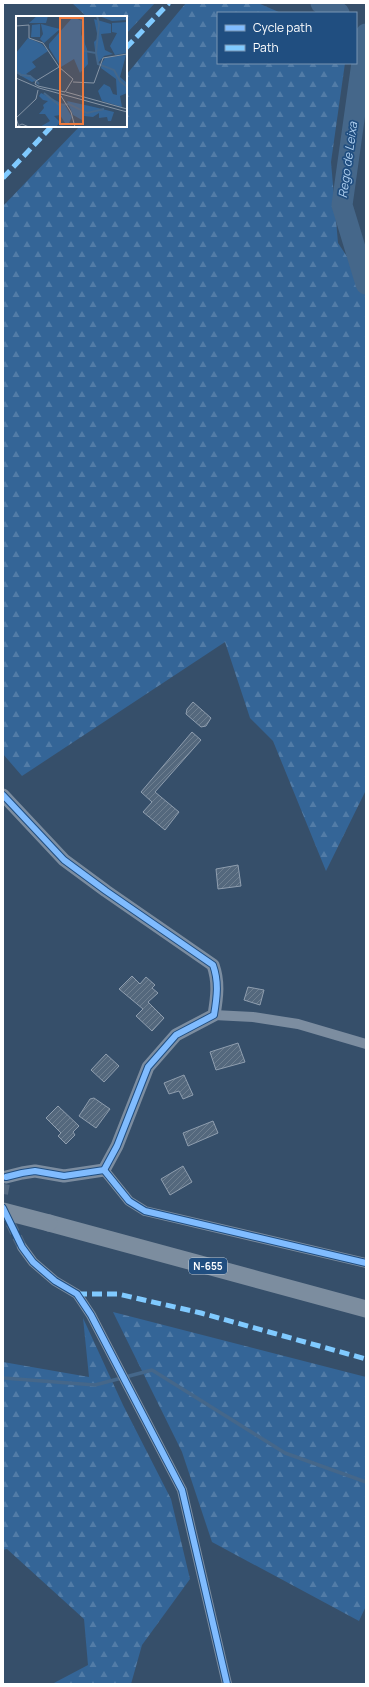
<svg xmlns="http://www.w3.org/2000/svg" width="369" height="1687" font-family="Manrope,sans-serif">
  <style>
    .forest { fill: url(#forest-firs) }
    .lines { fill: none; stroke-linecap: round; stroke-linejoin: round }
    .stream { stroke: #45678a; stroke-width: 3.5 }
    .river { stroke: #45678a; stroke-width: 21 }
    .building { fill: url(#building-hatch); stroke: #8f9eaf }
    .minor-tunnel { stroke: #546980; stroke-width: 10; stroke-dasharray: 10 5; stroke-linecap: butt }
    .minor { stroke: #7c8da0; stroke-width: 10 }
    .tertiary { stroke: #7c8da0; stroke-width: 13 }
    .trunk { stroke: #7c8d9f; stroke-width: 17 }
    .trunk-bridge { stroke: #7c8d9f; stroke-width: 17 }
    .quiet { stroke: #80caff; stroke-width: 5; stroke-dasharray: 10 5; stroke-linecap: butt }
    .cycleway-casing { stroke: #204e80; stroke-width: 8 }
    .cycleway { stroke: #80bcff; stroke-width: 6 }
    .labels { text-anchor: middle; stroke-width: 3.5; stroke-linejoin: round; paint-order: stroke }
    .shield { fill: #204e80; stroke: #bccad9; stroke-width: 1 }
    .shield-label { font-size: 10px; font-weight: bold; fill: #fff }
    .water-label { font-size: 12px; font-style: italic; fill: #b0d0f0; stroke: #204e80 }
    .inset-river { fill: none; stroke: #45678a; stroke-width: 2 }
    .inset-road { fill: none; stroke: #8695a6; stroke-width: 1 }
    .view { fill: #ed7a3d; fill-opacity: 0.15; stroke: #ed7a3d; stroke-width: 2 }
    .inset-edge { fill: none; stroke: #fff; stroke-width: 2 }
  </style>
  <defs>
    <pattern id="forest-firs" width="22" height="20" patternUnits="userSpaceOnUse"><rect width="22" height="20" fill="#346597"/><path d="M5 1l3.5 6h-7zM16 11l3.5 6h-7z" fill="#527ca7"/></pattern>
    <pattern id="building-hatch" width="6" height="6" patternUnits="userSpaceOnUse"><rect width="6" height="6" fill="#54687d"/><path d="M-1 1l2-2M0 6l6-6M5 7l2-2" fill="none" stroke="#6e7f90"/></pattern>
  </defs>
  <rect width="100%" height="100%" fill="#364f6a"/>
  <g class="forest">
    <polygon points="72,3 155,3 126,34 126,17 87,17"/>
    <polygon points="186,3 258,3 281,13 218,13 218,63 345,63 331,162 338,243 366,285 366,790 326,871 273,741 250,718 225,642 22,776 3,754 3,206 80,126 126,126 126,75"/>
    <polygon points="113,1312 366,1377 366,1606 359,1621 212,1542 182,1452"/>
    <polygon points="83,1318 123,1405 171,1499 190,1579 142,1645 131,1684 52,1684 88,1665 84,1619 7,1549 3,1550 3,1362 89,1377"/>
  </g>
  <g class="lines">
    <polyline class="stream" points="3,1378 95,1385 152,1370 285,1453 366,1482"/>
    <g class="river">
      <polyline points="321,3 339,13"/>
      <polyline points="366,34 342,205 366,284"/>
    </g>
  </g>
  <g class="building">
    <polygon points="193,702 211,718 206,726 201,727 186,714 187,709"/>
    <polygon points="192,732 201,740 155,792 179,812 165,830 143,812 152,802 141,792"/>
    <polygon points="238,865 241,886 218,889 216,869"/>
    <polygon points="132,976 140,984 146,977 155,985 152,988 158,993 148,1002 164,1018 152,1031 136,1016 143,1009 119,989"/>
    <polygon points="248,987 264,990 260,1005 244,1000"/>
    <polygon points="238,1043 245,1062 216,1070 210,1052"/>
    <polygon points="106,1054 119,1066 104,1082 91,1070"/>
    <polygon points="184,1075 193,1095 183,1099 179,1091 169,1094 164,1083"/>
    <polygon points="94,1098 110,1109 96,1128 79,1116 90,1099"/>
    <polygon points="58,1106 79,1126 73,1132 75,1135 66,1144 58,1136 61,1133 46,1118"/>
    <polygon points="213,1121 218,1133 188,1146 183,1133"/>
    <polygon points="183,1166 192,1182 170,1195 161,1179"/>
  </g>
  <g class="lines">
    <g class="minor-tunnel">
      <polyline points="3,1194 6,1177"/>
      <polyline points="4,1210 22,1247"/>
    </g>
    <g class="minor">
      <polyline points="214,1015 253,1017 298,1024 366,1044"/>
      <polyline points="104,1170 129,1201 145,1211 366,1263"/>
      <polyline points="22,1247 33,1262 55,1281 77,1294 91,1315 182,1490 227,1684"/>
    </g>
    <path class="tertiary" d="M 3,795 L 64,860 L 106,891 L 213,965 C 219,982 217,997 214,1015 L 176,1035 L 148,1067 L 117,1146 L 104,1170 L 64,1176 L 35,1171 L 22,1173 L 6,1177"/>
    <polyline class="trunk" points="49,1223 366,1309"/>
    <polyline class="trunk-bridge" points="3,1211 49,1223"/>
    <g class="quiet">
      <polyline points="126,48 169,3"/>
      <polyline points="3,178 52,126"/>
      <polyline points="77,1294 118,1294 201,1313 366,1359"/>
    </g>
    <g class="cycleway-casing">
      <g id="cycleway">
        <path d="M 3,795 L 64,860 L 106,891 L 213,965 C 219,982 217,997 214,1015 L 176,1035 L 148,1067 L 117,1146 L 104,1170 L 64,1176 L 35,1171 L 22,1173 L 6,1177"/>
        <polyline points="104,1170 129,1201 145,1211 366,1263"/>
        <polyline points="3,1208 22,1247 33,1262 55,1281 77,1294 91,1315 182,1490 227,1684"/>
      </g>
    </g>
    <use href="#cycleway" class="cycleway"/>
  </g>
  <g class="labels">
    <rect class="shield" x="189" y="1258" width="38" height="16" rx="3"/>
    <g class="shield-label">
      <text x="208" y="1270">N-655</text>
    </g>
    <g class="water-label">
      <text transform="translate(348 160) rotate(-82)" y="4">Rego de Leixa</text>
    </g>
  </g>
  <g transform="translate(16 16)">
    <rect width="111" height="111" fill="#364f6a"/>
    <path d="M 111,6 L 111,37 L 99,39 L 94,30 L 101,17 L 96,16 L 96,7 ZM 24,8 L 24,21 L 15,21 L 16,9 Z" fill="#346597"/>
    <path d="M 21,0 L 32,0 L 30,7 L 13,7 ZM 83,0 L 111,0 L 111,4 L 96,5 ZM 57,1 L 66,5 L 65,18 L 71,33 L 72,48 L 64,57 L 58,43 L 45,51 L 33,32 L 33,28 ZM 78,3 L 95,8 L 95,17 L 85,18 L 89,34 L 97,38 L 88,40 L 82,47 L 79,34 L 78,26 L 82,22 ZM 25,8 L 36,11 L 44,13 L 28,27 L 24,23 L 27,18 ZM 12,22 L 26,28 L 32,35 L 16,46 L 20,51 L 10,58 L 21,64 L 16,66 L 0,57 L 0,37 ZM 110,39 L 104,61 L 111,67 L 111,77 L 104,80 L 106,91 L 86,85 L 82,75 L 88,68 L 94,71 L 97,78 L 101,79 L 100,63 L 85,52 L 86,47 L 89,42 ZM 25,77 L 49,89 L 56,101 L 52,109 L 43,110 L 49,107 L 44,99 L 38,100 L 44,106 L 40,111 L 24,111 L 34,105 L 29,98 L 23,98 L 28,92 L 27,89 L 32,85 L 27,84 L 23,80 ZM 51,85 L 78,91 L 98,96 L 95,105 L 92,105 L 91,101 L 83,102 L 83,97 L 77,101 L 68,100 L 66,104 L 57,99 Z" fill="#346597"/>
    <path class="inset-river" d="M 60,0 L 67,4 L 68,35 L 80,37 L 82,48 L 98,54 L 104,65 L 111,71M 80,37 L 83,8 L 81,0M 0,55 L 5,59 L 14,60 L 23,68M 28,77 L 43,89 L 53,88 L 71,97 L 88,93"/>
    <path class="inset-road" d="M 0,10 L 13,9 L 13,22 L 27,27 L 43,51 L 57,63 L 49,76 L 22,70M 0,62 L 23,72 L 111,96M 57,66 L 78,67 L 87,42 L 111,38M 22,70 L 19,68 L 20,65 L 43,51M 50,76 L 111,93M 45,80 L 55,96 L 59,111M 0,111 L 6,108 L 13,111M 3,111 L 0,102 L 20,83 L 22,74"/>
    <path class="view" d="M 44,2 L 67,2 L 67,108 L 44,108 Z"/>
    <rect width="111" height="111" class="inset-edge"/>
  </g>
  <rect width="369" height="1687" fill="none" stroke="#ffffff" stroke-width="8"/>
  <rect x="217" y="12" width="140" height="52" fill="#204e80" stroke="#7995b3"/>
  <rect x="225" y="25" width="20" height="6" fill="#80bcff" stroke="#7995b3"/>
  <text x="253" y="32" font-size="12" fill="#ffffff">Cycle path</text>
  <rect x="225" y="45" width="20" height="6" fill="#80caff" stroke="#7995b3"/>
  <text x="253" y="52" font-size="12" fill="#ffffff">Path</text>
</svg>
